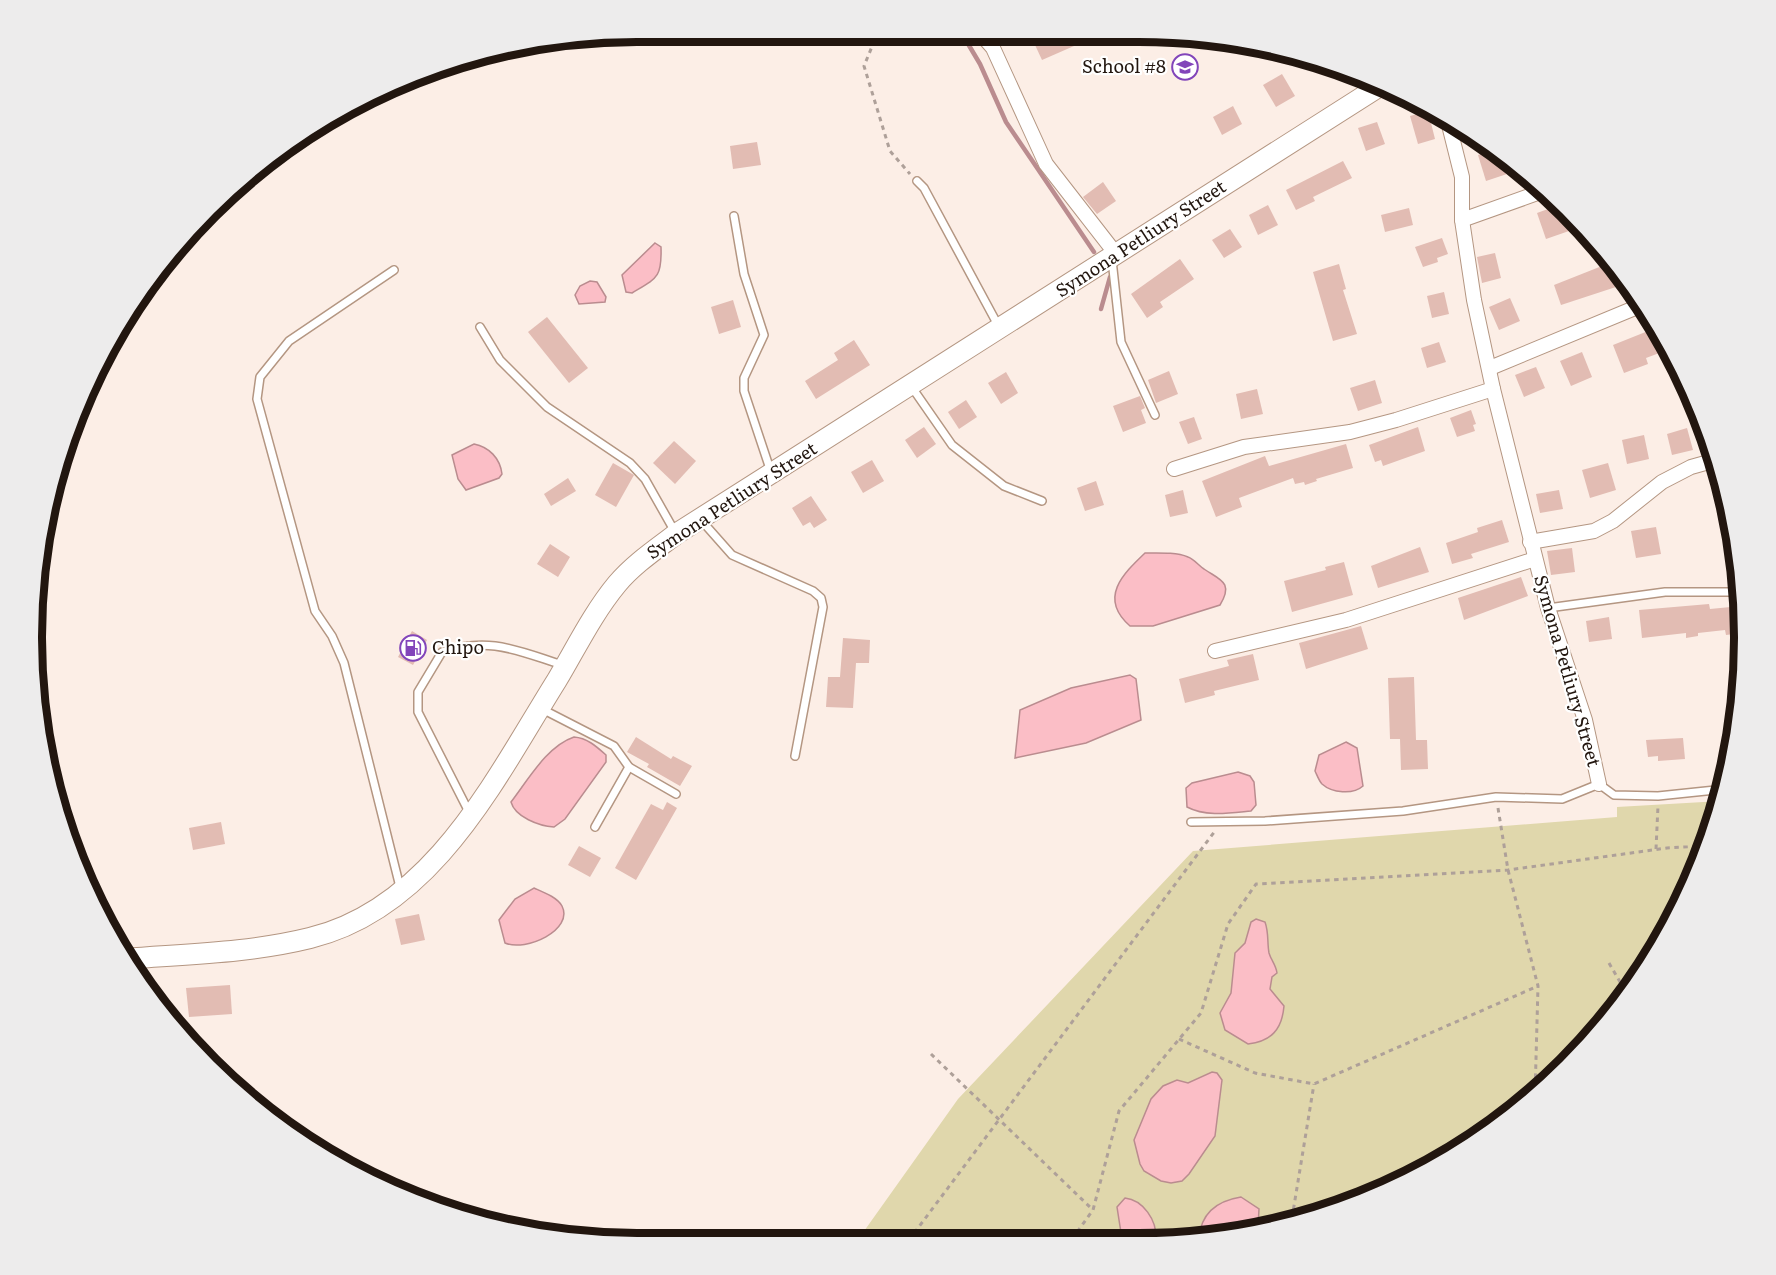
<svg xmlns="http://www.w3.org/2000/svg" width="1776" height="1275" font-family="Literata,serif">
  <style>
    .green { fill: #e0d7ac }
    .water { fill: #fbbec6; stroke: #ba8c8f; stroke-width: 1.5 }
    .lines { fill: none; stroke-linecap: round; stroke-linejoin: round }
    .stream { stroke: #ba8c8f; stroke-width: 4.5 }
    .building { fill: #e2bcb3 }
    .service-casing { stroke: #b49682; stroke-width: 10 }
    .minor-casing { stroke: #b49682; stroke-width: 16 }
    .secondary-casing { stroke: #b49682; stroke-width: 22 }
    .path { stroke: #aea099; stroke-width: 3; stroke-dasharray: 4.5 4.5; stroke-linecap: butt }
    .service { stroke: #fff; stroke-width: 7 }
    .minor { stroke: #fff; stroke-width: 14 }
    .secondary { stroke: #fff; stroke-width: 20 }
    .labels { text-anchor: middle; stroke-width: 4.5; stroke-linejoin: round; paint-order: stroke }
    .poi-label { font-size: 18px; fill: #22160f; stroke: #fff; text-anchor: end }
    .street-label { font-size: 18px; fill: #22160f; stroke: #fff }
    .rim { fill: none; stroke: #22160f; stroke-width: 8 }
  </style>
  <rect width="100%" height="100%" fill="#fceee6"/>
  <polygon class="green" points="1721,801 1682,906 1619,1007 1538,1093 1442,1162 1371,1197 1218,1238 857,1241 958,1099 1193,851 1617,817 1617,807"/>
  <g class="water">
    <path d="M 655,243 L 661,247 C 662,278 657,278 632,293 L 626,292 L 622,275 Z"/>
    <polygon points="590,281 597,282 606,297 605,302 579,304 575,295 580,286"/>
    <path d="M 474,444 C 489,447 500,458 502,474 L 499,478 L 466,490 L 458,479 L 452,455 Z"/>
    <path d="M 1145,553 C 1159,553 1176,552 1188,557 C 1194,559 1199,566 1204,569 C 1220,580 1234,582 1220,605 L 1153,626 L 1130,626 C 1098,598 1123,574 1145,553 Z"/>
    <polygon points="1130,675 1136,679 1141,720 1086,743 1015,758 1020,710 1071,688"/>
    <path d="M 574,737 C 587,738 596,746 606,755 L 606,762 L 565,819 L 554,827 C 539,826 515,817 511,802 C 528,780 547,746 574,737 Z"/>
    <path d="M 1346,742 L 1357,748 L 1363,786 C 1353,795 1332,793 1322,784 C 1319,781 1317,775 1315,771 L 1319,755 Z"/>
    <path d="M 1238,772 L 1250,776 L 1254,782 L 1256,805 L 1251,811 C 1230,813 1206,817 1187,807 L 1186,788 L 1192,783 Z"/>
    <path d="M 534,888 C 543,892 557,897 562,906 C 574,930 526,952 505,943 L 499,920 L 515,899 Z"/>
    <path d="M 1256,919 L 1265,922 C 1269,933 1267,942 1269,953 C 1271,960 1276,965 1277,973 L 1272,977 L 1270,989 L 1284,1006 C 1282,1030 1271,1041 1248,1044 L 1225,1030 L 1220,1013 L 1231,993 L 1235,953 L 1245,943 L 1251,922 Z"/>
    <polygon points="1212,1072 1217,1073 1222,1080 1215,1136 1189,1174 1182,1181 1171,1183 1161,1181 1144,1171 1140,1164 1134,1140 1151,1099 1163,1086 1177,1080 1188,1083"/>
    <path d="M 1241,1197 L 1259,1209 L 1258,1227 L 1218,1238 L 1199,1238 C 1201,1213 1216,1201 1241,1197 Z"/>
    <path d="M 1125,1198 C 1143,1200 1157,1220 1156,1239 L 1122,1239 L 1117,1207 Z"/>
  </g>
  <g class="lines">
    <g class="stream">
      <polyline points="961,32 980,64 1006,122 1094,252"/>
      <polyline points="1101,309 1110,277"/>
    </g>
  </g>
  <g class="building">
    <polygon points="1029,32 1106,32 1042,60"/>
    <polygon points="1282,74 1295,96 1276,107 1263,85"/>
    <polygon points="1233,106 1242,124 1222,135 1213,117"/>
    <polygon points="1428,111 1435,139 1418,144 1410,116"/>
    <polygon points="1377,122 1385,144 1366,151 1358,128"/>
    <polygon points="757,142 761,165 733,169 730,146"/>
    <polygon points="1493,150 1510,162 1513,172 1486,181 1478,155"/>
    <polygon points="1343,161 1352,178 1313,197 1315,201 1296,210 1286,190"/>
    <polygon points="1103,182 1116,201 1097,214 1083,197"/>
    <polygon points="1268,205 1278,225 1258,235 1249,215"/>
    <polygon points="1559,205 1569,231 1546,239 1537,213"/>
    <polygon points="1409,208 1413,225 1385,232 1381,215"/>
    <polygon points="1230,229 1242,247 1224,258 1212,240"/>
    <polygon points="1442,238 1448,254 1437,258 1438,262 1423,267 1415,247"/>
    <polygon points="1495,253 1501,278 1482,283 1477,257"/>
    <polygon points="1180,259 1194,279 1160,302 1163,307 1147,318 1131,294"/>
    <polygon points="1612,262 1622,285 1561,305 1554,285"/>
    <polygon points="1339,264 1346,289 1343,290 1357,334 1333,341 1313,272"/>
    <polygon points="1444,292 1449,314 1432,318 1427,296"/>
    <polygon points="1510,298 1520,321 1499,330 1489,307"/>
    <polygon points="733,300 741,327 719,334 711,307"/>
    <polygon points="547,317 588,368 569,383 528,332"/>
    <polygon points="1658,327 1670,349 1646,358 1648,364 1624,373 1613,345"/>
    <polygon points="854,340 870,365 816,399 805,381 838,360 834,353"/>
    <polygon points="1439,342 1446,362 1427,368 1421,348"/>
    <polygon points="1582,352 1592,377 1571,386 1560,361"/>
    <polygon points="1536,367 1545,388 1524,397 1515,375"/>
    <polygon points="1169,371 1178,394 1156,403 1148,380"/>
    <polygon points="1006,372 1018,393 1001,404 988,383"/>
    <polygon points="1375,380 1382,403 1358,411 1350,388"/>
    <polygon points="1257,389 1263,414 1241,419 1236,394"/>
    <polygon points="1140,396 1145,408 1141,410 1146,423 1123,432 1113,406"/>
    <polygon points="966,400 977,417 959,429 948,412"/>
    <polygon points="1471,410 1476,424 1473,425 1475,431 1457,437 1450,418"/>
    <polygon points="1194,417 1202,439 1188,444 1179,422"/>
    <polygon points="924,427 936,444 917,458 905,440"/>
    <polygon points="1418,427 1425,451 1383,466 1381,460 1375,462 1369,445"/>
    <polygon points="1687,428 1693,450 1672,455 1667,434"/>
    <polygon points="1644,435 1649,459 1627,464 1622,440"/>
    <polygon points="674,441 696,461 675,484 653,463"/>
    <polygon points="1346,444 1353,468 1316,479 1317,481 1305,485 1304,482 1295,484 1293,478 1239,498 1242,507 1216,517 1202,481 1265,456 1269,466"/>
    <polygon points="872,460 884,481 863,493 851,472"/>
    <polygon points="613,463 634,475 616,507 595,495"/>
    <polygon points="1608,463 1616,490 1590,498 1582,470"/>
    <polygon points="568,478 576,491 551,506 544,494"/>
    <polygon points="1096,481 1104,505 1085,511 1077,488"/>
    <polygon points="1183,490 1188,513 1170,517 1165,495"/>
    <polygon points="1559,490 1563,509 1540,513 1536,494"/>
    <polygon points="811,496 827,520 814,528 810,522 803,526 792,508"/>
    <polygon points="1502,520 1509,542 1471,554 1473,558 1452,564 1446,543 1478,532 1477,528"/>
    <polygon points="1656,527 1661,554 1636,558 1631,531"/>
    <polygon points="550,544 570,557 558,577 537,564"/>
    <polygon points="1420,547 1429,572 1378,588 1371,566"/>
    <polygon points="1572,548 1575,572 1551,575 1547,551"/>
    <polygon points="1344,562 1353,595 1292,612 1284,581 1326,570 1325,567"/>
    <polygon points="1521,577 1528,596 1464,620 1458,598"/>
    <polygon points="1709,604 1710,609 1741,606 1742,633 1726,635 1725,630 1698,633 1698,636 1686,638 1686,633 1642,638 1639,610"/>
    <polygon points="1609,617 1612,639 1589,642 1586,621"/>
    <polygon points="1361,626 1368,649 1306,669 1299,643"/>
    <polygon points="412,631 427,640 413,665 398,657"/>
    <polygon points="843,638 870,640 869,663 856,663 853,708 826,707 828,677 840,677"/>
    <polygon points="1253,654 1259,680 1214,691 1215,695 1185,703 1179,679 1229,666 1227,660"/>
    <polygon points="1414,677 1416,740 1427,740 1428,769 1401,770 1400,739 1390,739 1388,678"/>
    <polygon points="636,737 671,759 673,756 692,766 680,786 647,767 649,764 627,752"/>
    <polygon points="1683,738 1685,759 1658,761 1658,756 1648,757 1646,740"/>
    <polygon points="667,802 677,808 636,880 615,868 651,804 663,810"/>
    <polygon points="221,822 225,844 193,850 189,828"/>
    <polygon points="579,846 601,858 590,877 568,865"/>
    <polygon points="419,914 425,940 401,945 395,919"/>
    <polygon points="230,985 232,1014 189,1017 186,988"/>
  </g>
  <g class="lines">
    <g class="service-casing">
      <g id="service">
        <polyline points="917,181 924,188 999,327"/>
        <polyline points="734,216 744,274 764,335 744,378 744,391 771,472"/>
        <polyline points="1112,260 1121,342 1155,415"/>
        <polyline points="394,270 289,341 260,377 257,399 315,611 332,636 344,663 400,887"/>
        <polyline points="480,327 500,360 547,407 630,463 645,479 675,532"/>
        <polyline points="911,386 952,445 1004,486 1042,501"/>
        <polyline points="701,520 732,555 813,591 821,598 823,607 795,756"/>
        <polyline points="1548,608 1665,592 1740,592"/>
        <polyline points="540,708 614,746 629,767 676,794"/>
        <path d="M 469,812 L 418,712 L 418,692 L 442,652 C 490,636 518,651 563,665"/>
        <polyline points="1191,822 1265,821 1403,811 1496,797 1562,799 1599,784 1614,795 1658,796 1725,789"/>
        <polyline points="595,827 629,767"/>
      </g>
    </g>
    <g class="minor-casing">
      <g id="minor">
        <polyline points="979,32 993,48 1046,164 1116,254"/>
        <polyline points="1447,117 1462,177 1462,220 1474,300 1493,389 1548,608 1585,720 1599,784"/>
        <polyline points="1462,220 1546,190"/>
        <polyline points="1490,368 1642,305"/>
        <polyline points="1174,469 1244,447 1350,432 1396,420 1493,389"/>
        <polyline points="1530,542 1594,531 1613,521 1662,482 1691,467 1716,460"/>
        <polyline points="1215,651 1346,620 1535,559"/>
      </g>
    </g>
    <g class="secondary-casing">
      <path id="secondary" d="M 125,959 C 187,954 249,953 310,938 C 433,908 495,779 557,680 C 576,648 593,613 617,584 C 634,564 655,550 676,534 L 1383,84"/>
    </g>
    <g class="path">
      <polyline points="878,32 864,66 890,151 910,174"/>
      <polyline points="937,32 942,42"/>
      <polyline points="1498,808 1508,870 1538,986 1535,1095"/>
      <polyline points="1656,849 1658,806"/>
      <polyline points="1609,963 1627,994"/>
      <polyline points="1179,1039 1255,1073 1314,1084 1538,986"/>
      <polyline points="931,1054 1093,1210"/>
      <polyline points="1292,1218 1314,1084"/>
      <polyline points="1072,1239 1093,1210 1119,1111 1201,1013 1228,924 1256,884 1508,870 1667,848 1704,846"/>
      <polyline points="909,1240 1215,831"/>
    </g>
    <use href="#service" class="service"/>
    <use href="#minor" class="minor"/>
    <use href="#secondary" class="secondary"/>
  </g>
  <defs>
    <g id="school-ring" transform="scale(1.35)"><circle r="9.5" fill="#fff" stroke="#8245ba" stroke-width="1.5"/><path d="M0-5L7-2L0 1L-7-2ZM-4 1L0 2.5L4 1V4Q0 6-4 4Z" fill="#8245ba"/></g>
    <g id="fuel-ring" transform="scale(1.35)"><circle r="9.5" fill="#fff" stroke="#8245ba" stroke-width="1.5"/><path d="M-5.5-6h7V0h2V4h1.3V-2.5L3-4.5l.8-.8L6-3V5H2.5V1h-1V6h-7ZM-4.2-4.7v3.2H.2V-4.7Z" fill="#8245ba"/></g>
  </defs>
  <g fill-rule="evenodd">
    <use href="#school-ring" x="1185" y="67"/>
    <use href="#fuel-ring" x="413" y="648"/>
  </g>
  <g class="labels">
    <g class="poi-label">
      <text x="1166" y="73">School #8</text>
      <text x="432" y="654" text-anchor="start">Chipo</text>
    </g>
    <g class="street-label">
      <text transform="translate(1141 239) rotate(-33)" y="6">Symona Petliury Street</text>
      <text transform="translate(732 501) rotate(-33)" y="6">Symona Petliury Street</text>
      <text transform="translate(1567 671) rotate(74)" y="6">Symona Petliury Street</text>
    </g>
  </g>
  <path d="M0 0H1776V1275H0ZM637 42H1139A595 595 0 0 1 1734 637V638A595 595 0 0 1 1139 1233H637A595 595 0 0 1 42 638V637A595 595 0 0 1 637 42Z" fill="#edecec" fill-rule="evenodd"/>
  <path class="rim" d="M637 42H1139A595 595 0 0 1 1734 637V638A595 595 0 0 1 1139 1233H637A595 595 0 0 1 42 638V637A595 595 0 0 1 637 42Z"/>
</svg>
